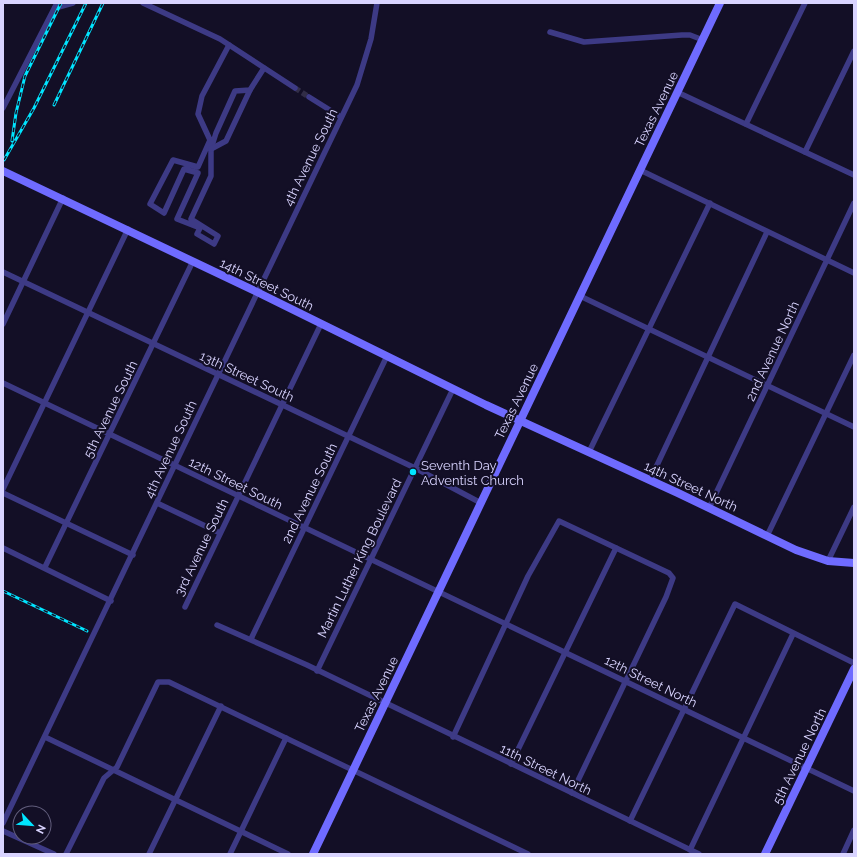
<svg xmlns="http://www.w3.org/2000/svg" width="857" height="857" font-family="Raleway,sans-serif">
  <style>
    .lines { fill: none; stroke-linecap: round; stroke-linejoin: round }
    .street-tunnel { stroke: #312d47; stroke-width: 5.5; stroke-dasharray: 5.5 3; stroke-linecap: butt }
    .street { stroke: #3d3a85; stroke-width: 5.5 }
    .secondary { stroke: #6f6bff; stroke-width: 8 }
    .rail-casing { stroke: #00e5ff; stroke-width: 3 }
    .rail { stroke: #130f26; stroke-width: 1.5; stroke-dasharray: 4.5; stroke-linecap: butt }
    .poi-dot { fill: #00e5ff; stroke: #130f26; stroke-width: 1.5 }
    .labels { text-anchor: middle; stroke-width: 4; stroke-linejoin: round; paint-order: stroke }
    .street-label { font-size: 13px; fill: #d9d4ff; stroke: #130f26 }
    .poi-label { font-size: 13px; fill: #d9d4ff; stroke: #130f26; text-anchor: start }
  </style>
  <rect width="100%" height="100%" fill="#130f26"/>
  <g class="lines">
    <polyline class="street-tunnel" points="295,88 309,97"/>
    <g class="street">
      <polyline points="143,3 220,39 295,88"/>
      <polyline points="55,8 73,3"/>
      <polyline points="550,32 584,42 682,35 690,35 703,40"/>
      <polyline points="229,45 202,96 198,114 210,140 198,167 173,160 150,204 164,213 184,169 198,173 177,219 200,228 197,234 214,244 218,236 191,219 211,176 211,149 216,133 235,91 250,90 264,68"/>
      <polyline points="677,92 854,175"/>
      <polyline points="309,97 341,117"/>
      <polyline points="3,108 57,3"/>
      <polyline points="746,124 805,3"/>
      <polyline points="211,149 226,141 250,90"/>
      <polyline points="805,152 854,51"/>
      <polyline points="640,170 854,273"/>
      <polyline points="3,272 415,468 481,503"/>
      <polyline points="580,296 854,427"/>
      <polyline points="3,324 63,198"/>
      <polyline points="3,383 854,791"/>
      <polyline points="589,452 710,203"/>
      <polyline points="650,480 767,232"/>
      <polyline points="3,489 128,229"/>
      <polyline points="3,493 133,555"/>
      <polyline points="157,503 220,533"/>
      <polyline points="709,508 854,203"/>
      <polyline points="767,536 854,355"/>
      <polyline points="3,548 111,601"/>
      <polyline points="828,561 854,507"/>
      <polyline points="45,567 193,261"/>
      <polyline points="185,607 321,324"/>
      <polyline points="217,625 307,665 699,854"/>
      <polyline points="251,639 387,356"/>
      <polyline points="317,671 453,389"/>
      <polyline points="45,737 288,854"/>
      <polyline points="453,737 528,576 559,521 669,573 673,578 666,597 572,793"/>
      <polyline points="511,764 616,548"/>
      <polyline points="630,821 735,604 854,663"/>
      <polyline points="3,823 357,85 371,39 377,3"/>
      <polyline points="3,831 54,854"/>
      <polyline points="690,850 793,634"/>
      <polyline points="66,854 104,778 117,767 158,682 169,682 528,854"/>
      <polyline points="149,854 221,706"/>
      <polyline points="230,854 286,738"/>
      <polyline points="843,854 854,830"/>
    </g>
    <g class="secondary">
      <polyline points="3,171 257,292 486,405 678,493 796,550 828,561 854,563"/>
      <polyline points="313,854 720,3"/>
      <polyline points="765,854 854,669"/>
    </g>
    <g class="rail-casing">
      <g id="rail">
        <polyline points="54,105 103,3"/>
        <polyline points="12,141 16,113 25,76 61,3"/>
        <polyline points="4,160 34,108 86,3"/>
        <polyline points="3,591 87,631"/>
      </g>
    </g>
    <use href="#rail" class="rail"/>
  </g>
  <circle class="poi-dot" cx="413" cy="472" r="4"/>
  <g class="labels">
    <g class="street-label">
      <text transform="translate(656 109) rotate(-64)" y="5">Texas Avenue</text>
      <text transform="translate(310 157) rotate(-64)" y="5">4th Avenue South</text>
      <text transform="translate(267 284) rotate(26)" y="5">14th Street South</text>
      <text transform="translate(772 351) rotate(-65)" y="5">2nd Avenue North</text>
      <text transform="translate(247 376) rotate(25)" y="5">13th Street South</text>
      <text transform="translate(516 401) rotate(-64)" y="5">Texas Avenue</text>
      <text transform="translate(110 409) rotate(-64)" y="5">5th Avenue South</text>
      <text transform="translate(170 449) rotate(-65)" y="5">4th Avenue South</text>
      <text transform="translate(236 483) rotate(26)" y="5">12th Street South</text>
      <text transform="translate(691 486) rotate(25)" y="5">14th Street North</text>
      <text transform="translate(309 493) rotate(-64)" y="5">2nd Avenue South</text>
      <text transform="translate(201 547) rotate(-64)" y="5">3rd Avenue South</text>
      <text transform="translate(359 558) rotate(-64)" y="5">Martin Luther King Boulevard</text>
      <text transform="translate(651 681) rotate(26)" y="5">12th Street North</text>
      <text transform="translate(376 694) rotate(-64)" y="5">Texas Avenue</text>
      <text transform="translate(799 756) rotate(-64)" y="5">5th Avenue North</text>
      <text transform="translate(546 769) rotate(26)" y="5">11th Street North</text>
    </g>
    <g class="poi-label">
      <text x="421" y="470">Seventh Day<tspan x="421" dy="15">Adventist Church</tspan></text>
    </g>
  </g>
  <rect width="857" height="857" fill="none" stroke="#d9d4ff" stroke-width="8"/>
  <g transform="translate(32 825) rotate(116)"><circle r="19" fill="#130f26" stroke="#625e7d"/>
  <path d="M0-3L7 15L0 10L-7 15Z" fill="#00e5ff"/>
  <text y="-6" font-size="11" font-weight="bold" text-anchor="middle" fill="#d9d4ff">N</text>
  </g>
</svg>
